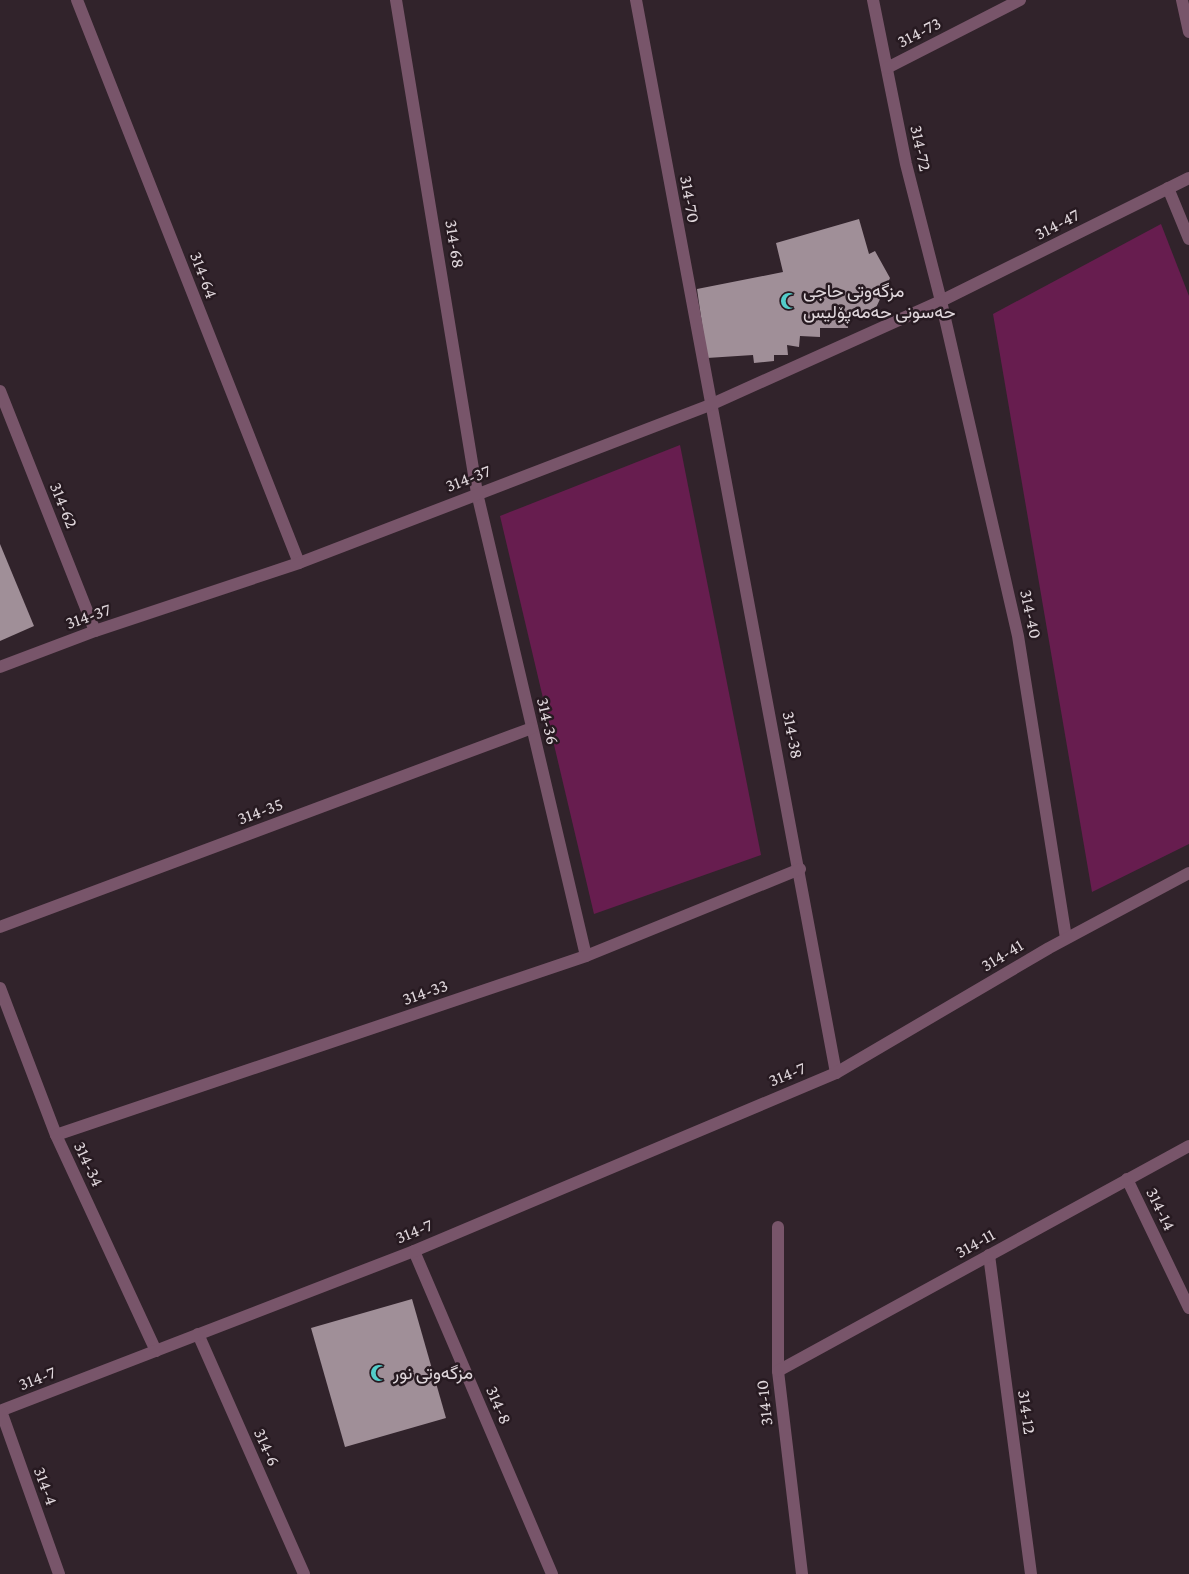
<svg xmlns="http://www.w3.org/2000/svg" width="1189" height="1574" font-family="'Crimson Pro',Vazirmatn,serif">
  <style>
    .green { fill: #671d4f }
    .building { fill: #a08f98 }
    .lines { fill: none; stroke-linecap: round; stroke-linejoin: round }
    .minor { stroke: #78556a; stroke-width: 12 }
    .labels { text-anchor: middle; stroke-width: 5; stroke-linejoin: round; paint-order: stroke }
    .street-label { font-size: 18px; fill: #e1d8dd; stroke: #271a21 }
    .poi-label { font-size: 18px; fill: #e1d8dd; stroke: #271a21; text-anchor: start }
  </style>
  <rect width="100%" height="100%" fill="#31232b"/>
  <g class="green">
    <polygon points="1161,224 1189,296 1189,844 1092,892 993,314"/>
    <polygon points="680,445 761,855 594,914 500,516"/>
  </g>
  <g class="building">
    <polygon points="859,219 869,254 875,251 890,278 873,314 847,313 848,328 820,328 820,337 800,336 799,347 787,345 788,355 774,355 774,361 754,363 753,355 707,358 697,289 783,272 776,243"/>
    <polygon points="0,544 34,626 0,641"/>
    <polygon points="412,1299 446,1418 345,1447 311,1328"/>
  </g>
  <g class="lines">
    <g class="minor">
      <polyline points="77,0 299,563"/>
      <polyline points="396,0 477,493 586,956"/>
      <path d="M 636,0 C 702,358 772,715 836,1073"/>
      <polyline points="873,0 906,164 941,301 1018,636 1066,938"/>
      <polyline points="1182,0 1189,32"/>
      <polyline points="887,68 1020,0"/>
      <polyline points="1168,188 1189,239"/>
      <polyline points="0,391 95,631"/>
      <polyline points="0,667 95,631 299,563 710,405 941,301 1189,178"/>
      <polyline points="0,927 532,728"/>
      <polyline points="0,988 56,1135 156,1351"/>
      <polyline points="56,1135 586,956 800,869"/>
      <polyline points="1127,1179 1189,1308"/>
      <polyline points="778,1227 778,1371 802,1574"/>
      <polyline points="414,1251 552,1574"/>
      <polyline points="989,1255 1031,1574"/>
      <polyline points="198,1334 304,1574"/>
      <polyline points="778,1371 1189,1146"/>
      <polyline points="0,1411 414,1251 836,1073 1049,948 1189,873"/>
      <polyline points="1,1411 59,1574"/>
    </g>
  </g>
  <defs>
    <g id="mosque-bare" transform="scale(1.35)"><path d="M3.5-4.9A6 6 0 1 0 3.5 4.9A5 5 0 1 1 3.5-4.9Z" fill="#53cdca" stroke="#271a21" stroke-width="2.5" paint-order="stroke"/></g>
  </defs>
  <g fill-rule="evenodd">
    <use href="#mosque-bare" x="789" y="301"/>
    <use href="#mosque-bare" x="379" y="1373"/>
  </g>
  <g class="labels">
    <g class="street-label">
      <text transform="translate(919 32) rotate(-27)" y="6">314-73</text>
      <text transform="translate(921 148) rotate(78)" y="6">314-72</text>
      <text transform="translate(690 199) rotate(80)" y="6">314-70</text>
      <text transform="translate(1057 224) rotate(-27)" y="6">314-47</text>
      <text transform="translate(455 244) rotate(81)" y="6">314-68</text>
      <text transform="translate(204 275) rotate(69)" y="6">314-64</text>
      <text transform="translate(468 478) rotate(-21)" y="6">314-37</text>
      <text transform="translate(64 505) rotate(68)" y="6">314-62</text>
      <text transform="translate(1031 614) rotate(78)" y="6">314-40</text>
      <text transform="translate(88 616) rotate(-19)" y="6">314-37</text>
      <text transform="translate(548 721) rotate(77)" y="6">314-36</text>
      <text transform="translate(793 735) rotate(79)" y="6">314-38</text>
      <text transform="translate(260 811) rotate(-20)" y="6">314-35</text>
      <text transform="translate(1002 955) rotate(-31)" y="6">314-41</text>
      <text transform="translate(425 992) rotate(-19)" y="6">314-33</text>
      <text transform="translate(787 1074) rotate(-22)" y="6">314-7</text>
      <text transform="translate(89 1164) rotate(65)" y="6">314-34</text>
      <text transform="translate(1161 1209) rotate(64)" y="6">314-14</text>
      <text transform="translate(414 1231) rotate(-22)" y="6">314-7</text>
      <text transform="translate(975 1243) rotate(-29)" y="6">314-11</text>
      <text transform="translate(37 1378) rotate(-21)" y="6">314-7</text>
      <text transform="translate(764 1403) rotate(-96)" y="6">314-10</text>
      <text transform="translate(499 1405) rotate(67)" y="6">314-8</text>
      <text transform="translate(1027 1412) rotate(82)" y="6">314-12</text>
      <text transform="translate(267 1447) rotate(66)" y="6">314-6</text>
      <text transform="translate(46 1486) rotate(70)" y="6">314-4</text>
    </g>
    <g class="poi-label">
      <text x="803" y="297">مزگەوتی حاجی<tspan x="803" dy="21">حەسونی حەمەپۆلیس</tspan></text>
      <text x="393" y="1379">مزگەوتی نور</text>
    </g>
  </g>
</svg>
